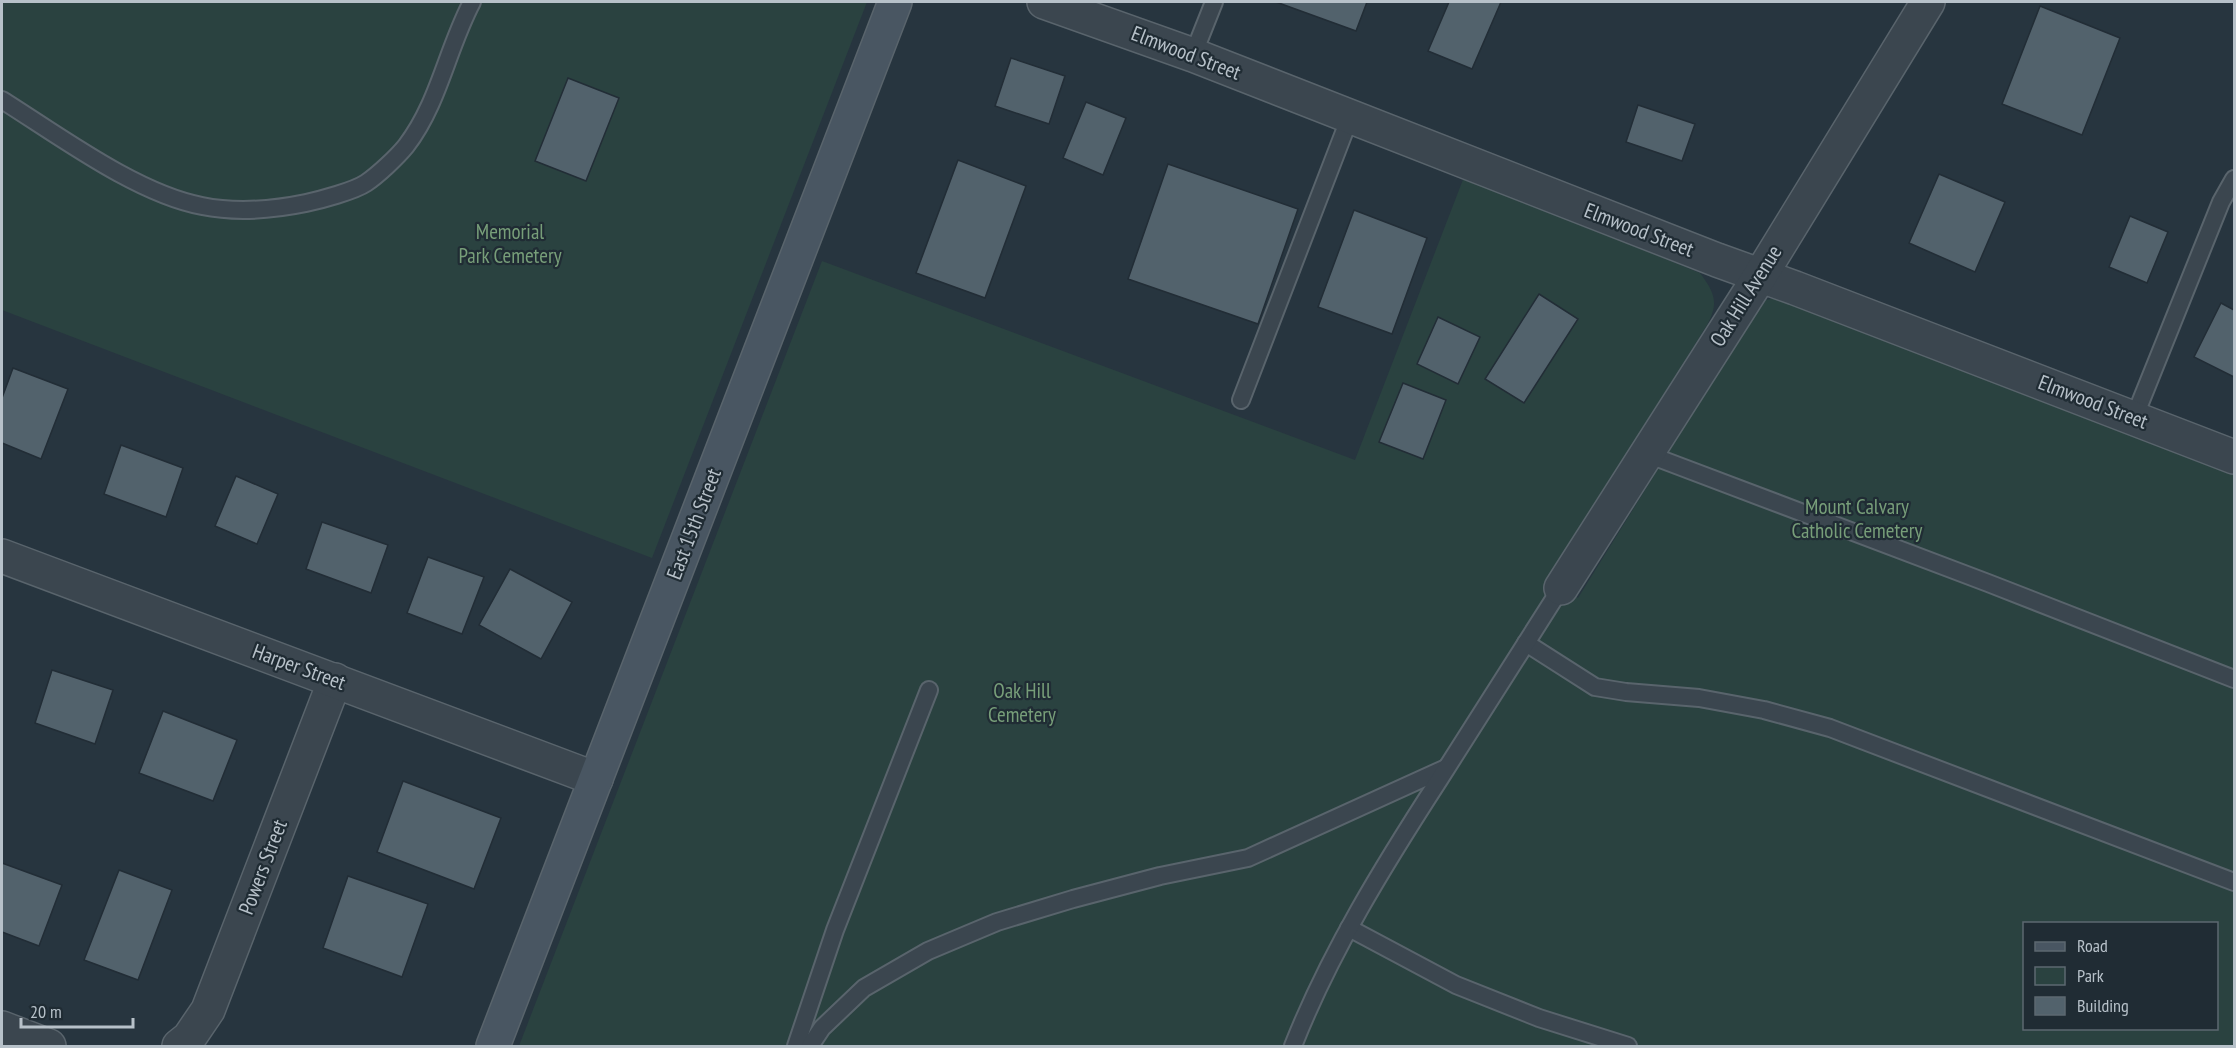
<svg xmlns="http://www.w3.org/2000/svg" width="2236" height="1048" font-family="'PT Sans Narrow',sans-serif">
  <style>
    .green { fill: #2a4240; fill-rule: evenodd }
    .building { fill: #52626c; stroke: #222d36; stroke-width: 1.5 }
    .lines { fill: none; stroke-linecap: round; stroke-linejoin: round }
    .service-casing { stroke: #59646c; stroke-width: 20 }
    .minor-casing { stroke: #59646c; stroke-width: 36 }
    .tertiary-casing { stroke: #59646c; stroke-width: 36 }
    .secondary-casing { stroke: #59646c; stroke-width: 36 }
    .service { stroke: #3b464f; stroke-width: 16 }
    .minor { stroke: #3b464f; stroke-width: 33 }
    .tertiary { stroke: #3b464f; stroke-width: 33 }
    .secondary { stroke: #495662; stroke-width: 33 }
    .labels { text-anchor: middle; stroke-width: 4.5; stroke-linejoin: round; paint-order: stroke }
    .street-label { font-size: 21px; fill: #b7c1c9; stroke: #202c34 }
    .park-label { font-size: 21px; fill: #779e79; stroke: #202c34 }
  </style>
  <rect width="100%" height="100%" fill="#27353f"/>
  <g class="green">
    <polygon points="2,2 867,2 652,558 2,310"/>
    <path d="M 1464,177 L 1700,273 C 1715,293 1719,303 1707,325 L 1548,580 L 1578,598 L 1740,337 L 1766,300 L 1775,298 L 2234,471 L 2234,1046 L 519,1046 L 822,261 L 1355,460 ZM 2024,924 L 2216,924 L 2216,1028 L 2024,1028 Z"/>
  </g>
  <g class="building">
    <polygon points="1276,2 1367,2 1356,31"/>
    <polygon points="1449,2 1501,2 1472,69 1428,51"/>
    <polygon points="2040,6 2120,38 2082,135 2002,104"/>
    <polygon points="1011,58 1065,76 1049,124 995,106"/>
    <polygon points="568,78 619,98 586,181 535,161"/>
    <polygon points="1086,102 1126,118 1103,175 1063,158"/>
    <polygon points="1638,105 1695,124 1682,161 1626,142"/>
    <polygon points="958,160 1026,186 985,298 916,273"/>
    <polygon points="1168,164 1298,209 1258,324 1128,279"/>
    <polygon points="1939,174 2005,202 1975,272 1909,243"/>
    <polygon points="1354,210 1427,238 1392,334 1318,307"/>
    <polygon points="2130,216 2168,232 2147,283 2109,267"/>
    <polygon points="1539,294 1578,319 1524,403 1485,379"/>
    <polygon points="2221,303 2234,310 2234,377 2194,357"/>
    <polygon points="1438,317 1480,337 1458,384 1417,364"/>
    <polygon points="13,368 68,389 41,459 2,443 2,398"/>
    <polygon points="1403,383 1446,400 1423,459 1379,442"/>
    <polygon points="121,445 183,468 166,517 104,494"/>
    <polygon points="236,476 278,494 257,544 215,526"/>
    <polygon points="322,522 388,545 371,593 306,569"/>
    <polygon points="428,557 484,577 462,634 407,613"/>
    <polygon points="510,569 572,602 541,659 479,625"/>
    <polygon points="52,670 113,690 95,744 35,723"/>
    <polygon points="163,711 237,740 213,801 139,773"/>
    <polygon points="403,781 501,818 474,889 377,852"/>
    <polygon points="2,863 62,885 39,946 2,932"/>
    <polygon points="119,870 172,890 138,980 84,960"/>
    <polygon points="348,876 428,904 402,977 323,948"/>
  </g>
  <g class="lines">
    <g class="service-casing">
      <g id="service">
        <polyline points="1193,55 1214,2"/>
        <path d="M 2,100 C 58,135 137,194 202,206 C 236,213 272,210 306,203 C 320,200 354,191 366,183 C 378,175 397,157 406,146 C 439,103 447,49 472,2"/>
        <polyline points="1241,400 1350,117"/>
        <polyline points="2134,418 2221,202 2234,179"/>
        <polyline points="1647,454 1988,583 2234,679"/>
        <polyline points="1526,643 1595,687 1626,692 1699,698 1764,710 1830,728 2234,882"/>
        <polyline points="1349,928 1456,985 1539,1018 1628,1046"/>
        <polyline points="796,1046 835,930 929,690"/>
        <polyline points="810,1046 822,1028 864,988 928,951 997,922 1073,899 1160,876 1248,858 1446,768"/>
        <path d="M 1293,1046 C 1330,952 1384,865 1439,780 C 1479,716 1520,652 1561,588"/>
      </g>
    </g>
    <g class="minor-casing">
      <g id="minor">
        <polyline points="1044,2 1193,55 1717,260 1795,288 2234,457"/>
        <polyline points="1561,588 1760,276 1928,2"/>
        <polyline points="2,1028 49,1046"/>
        <polyline points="179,1046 189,1038 208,1010 335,680"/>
      </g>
    </g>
    <g class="tertiary-casing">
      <polyline id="tertiary" points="2,556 596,779"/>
    </g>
    <g class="secondary-casing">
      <polyline id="secondary" points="493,1046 895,2"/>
    </g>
    <use href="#service" class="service"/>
    <use href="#minor" class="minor"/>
    <use href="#tertiary" class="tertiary"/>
    <use href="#secondary" class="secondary"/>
  </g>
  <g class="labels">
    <g class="street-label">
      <text transform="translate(1186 53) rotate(21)" y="7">Elmwood Street</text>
      <text transform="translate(1639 230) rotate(21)" y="7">Elmwood Street</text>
      <text transform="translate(1746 296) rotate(-58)" y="7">Oak Hill Avenue</text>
      <text transform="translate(2093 402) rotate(21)" y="7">Elmwood Street</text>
      <text transform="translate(694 524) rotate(-69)" y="7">East 15th Street</text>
      <text transform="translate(299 667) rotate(20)" y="7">Harper Street</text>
      <text transform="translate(263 867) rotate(-69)" y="7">Powers Street</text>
    </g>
    <g class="park-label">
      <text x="510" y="239">Memorial<tspan x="510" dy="24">Park Cemetery</tspan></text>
      <text x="1857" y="514">Mount Calvary<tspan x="1857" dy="24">Catholic Cemetery</tspan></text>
      <text x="1022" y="698">Oak Hill<tspan x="1022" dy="24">Cemetery</tspan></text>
    </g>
  </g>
  <rect width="2236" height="1048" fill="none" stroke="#b7c1c9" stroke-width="6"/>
  <rect x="2023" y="922" width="195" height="108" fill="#202c34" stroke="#5c6870" stroke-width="1.5"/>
  <rect x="2035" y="942" width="30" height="9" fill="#495662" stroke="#5c6870" stroke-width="1.5"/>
  <text x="2077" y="952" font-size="18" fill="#b7c1c9">Road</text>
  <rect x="2035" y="967" width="30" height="18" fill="#2a4240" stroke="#5c6870" stroke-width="1.5"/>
  <text x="2077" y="982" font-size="18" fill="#b7c1c9">Park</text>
  <rect x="2035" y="997" width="30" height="18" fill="#52626c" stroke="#5c6870" stroke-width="1.5"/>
  <text x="2077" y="1012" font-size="18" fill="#b7c1c9">Building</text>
  <path d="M21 1018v9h112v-9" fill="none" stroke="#b7c1c9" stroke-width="3"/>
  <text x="30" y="1018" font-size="18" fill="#b7c1c9" stroke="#202c34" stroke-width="4.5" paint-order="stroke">20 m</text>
</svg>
